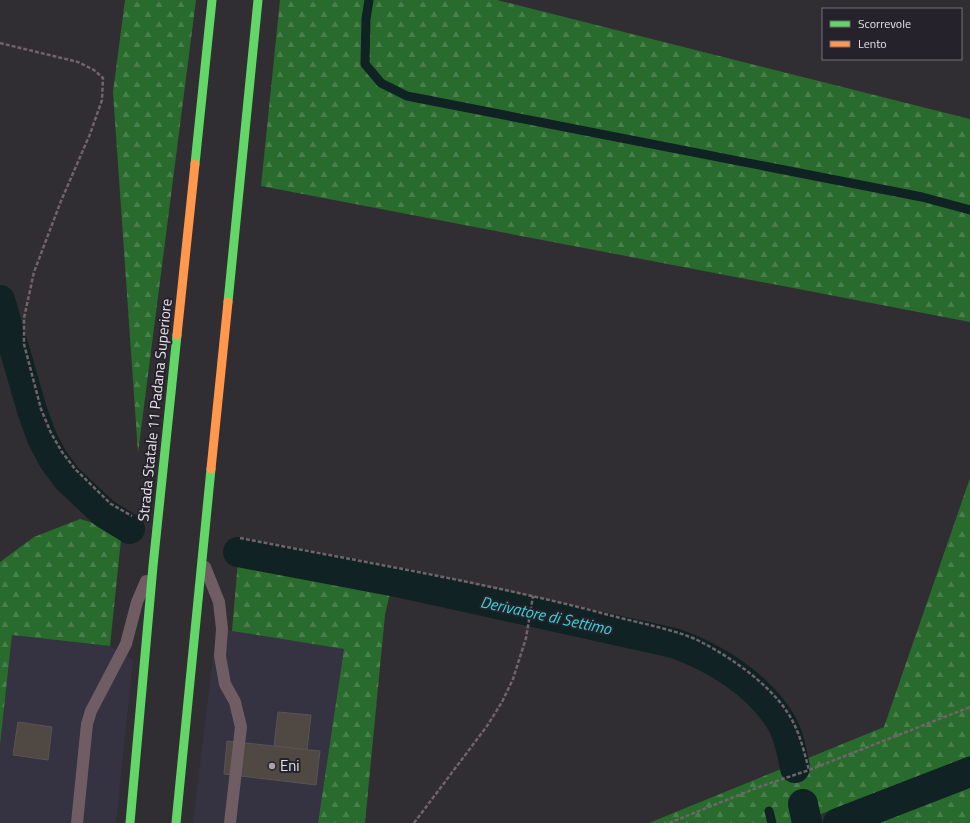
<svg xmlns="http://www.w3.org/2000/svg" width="970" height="823" font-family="'Titillium Web',sans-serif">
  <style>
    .commercial { fill: #353242 }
    .forest { fill: url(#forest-firs) }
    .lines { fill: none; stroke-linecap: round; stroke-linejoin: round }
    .stream { stroke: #102223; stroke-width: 9 }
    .canal { stroke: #102223; stroke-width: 30 }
    .building { fill: #504843; stroke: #575456 }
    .path { stroke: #6f6469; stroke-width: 2.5; stroke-dasharray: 4 2; stroke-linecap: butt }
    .lane { stroke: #705d63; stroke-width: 12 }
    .fast { stroke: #63d668; stroke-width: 9 }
    .slow { stroke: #ff974d; stroke-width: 9 }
    .poi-dot { fill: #a6a3a9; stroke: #26222b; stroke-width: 1.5 }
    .labels { text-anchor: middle; stroke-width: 4; stroke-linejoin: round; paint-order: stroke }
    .street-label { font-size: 15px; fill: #e5e2e9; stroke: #26222b }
    .poi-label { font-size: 15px; fill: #e5e2e9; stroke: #26222b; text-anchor: start }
    .water-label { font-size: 16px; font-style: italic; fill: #32d7da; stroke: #26222b }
  </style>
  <defs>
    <pattern id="forest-firs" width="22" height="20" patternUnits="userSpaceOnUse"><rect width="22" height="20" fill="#296a2d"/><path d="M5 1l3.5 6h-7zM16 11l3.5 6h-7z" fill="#487f4b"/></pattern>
  </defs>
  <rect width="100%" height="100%" fill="#302e33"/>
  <g class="commercial">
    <polygon points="222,629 344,649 318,823 193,823 214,649"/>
    <polygon points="12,635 110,646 133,660 116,823 0,823 0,745"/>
  </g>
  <g class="forest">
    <polygon points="125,0 196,0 138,453 113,92"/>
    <polygon points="280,0 497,0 970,119 970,322 261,186"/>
    <polygon points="970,478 970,756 798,823 649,823 884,727"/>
    <polygon points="80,519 100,525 121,540 110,646 12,635 0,745 0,562 34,537"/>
    <polygon points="238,561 391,589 385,615 365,823 318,823 344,649 232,631"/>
    <polygon points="970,781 970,823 858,823"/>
  </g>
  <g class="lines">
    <g class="stream">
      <polyline points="369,0 366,19 365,64 381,83 407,96 922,197 970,210"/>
      <polyline points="769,811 772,823"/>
    </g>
    <g class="canal">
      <polyline points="0,300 32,410 42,438 53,459 67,478 86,496 104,513 130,529"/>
      <path d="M 238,552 L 402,583 L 674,643 C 714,657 758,684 781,722 C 789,735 792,753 795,768"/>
      <polyline points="803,804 807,823"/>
      <polyline points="838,823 970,772"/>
    </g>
  </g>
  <g class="building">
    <polygon points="278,712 311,715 307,750 274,746"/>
    <polygon points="18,722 52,727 48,760 13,755"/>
    <polygon points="227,741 320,751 316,785 224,774"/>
  </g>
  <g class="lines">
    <g class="path">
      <polyline points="0,43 78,62 94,70 103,78 102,100 90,134 61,201 34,272 24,318 24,344 41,409 51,433 62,452 75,469 111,504 132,516"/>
      <path d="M 240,538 C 358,561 477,581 594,611 C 613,616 632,621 650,625 C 668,630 687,634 703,643 C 734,659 779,691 794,724 C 801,738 805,755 809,770"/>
      <polyline points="414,823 487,726 502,702 513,679 526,638 533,596"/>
      <polyline points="669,823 759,787 809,770 970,707"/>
    </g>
    <g class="lane">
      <polyline points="205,567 219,602 222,629 220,656 225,684 235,702 241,727 230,823"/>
      <polyline points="77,823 87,724 91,711 126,644 137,602 146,581"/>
    </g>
    <g class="fast">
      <polyline points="195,164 212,0"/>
      <polyline points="228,302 258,0"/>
      <polyline points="130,823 153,566 177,335"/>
      <polyline points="176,823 211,469"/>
    </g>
    <g class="slow">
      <polyline points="177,335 195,164"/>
      <polyline points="211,469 228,302"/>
    </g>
  </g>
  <circle class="poi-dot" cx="272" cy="766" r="4"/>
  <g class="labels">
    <g class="street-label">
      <text transform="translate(155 410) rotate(-84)" y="5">Strada Statale 11 Padana Superiore</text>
    </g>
    <g class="poi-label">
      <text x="280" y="771">Eni</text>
    </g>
    <g class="water-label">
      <text transform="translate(546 615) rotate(12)" y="6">Derivatore di Settimo</text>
    </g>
  </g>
  <rect x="822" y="8" width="140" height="52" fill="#26222b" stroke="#726f77"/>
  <rect x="830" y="21" width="20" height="6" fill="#63d668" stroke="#726f77"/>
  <text x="858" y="28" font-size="12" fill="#e5e2e9">Scorrevole</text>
  <rect x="830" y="41" width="20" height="6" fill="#ff974d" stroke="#726f77"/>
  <text x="858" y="48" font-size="12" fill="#e5e2e9">Lento</text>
</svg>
